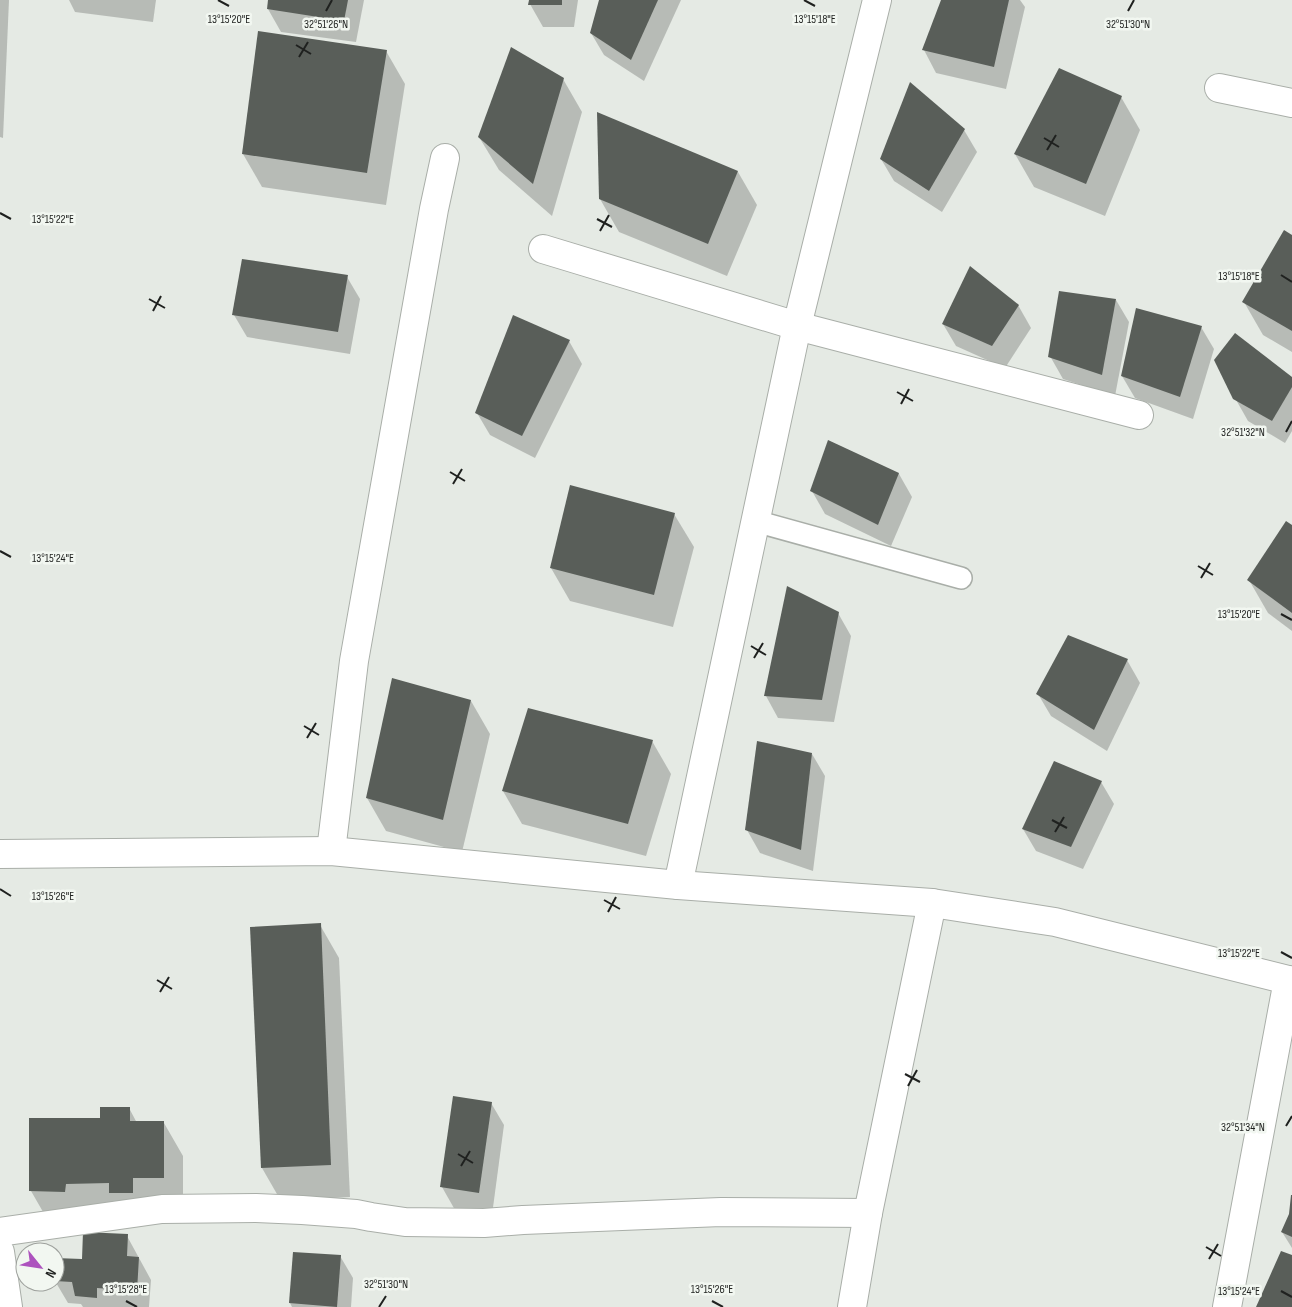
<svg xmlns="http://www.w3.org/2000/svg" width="1292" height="1307" font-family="'Sofia Sans Condensed',sans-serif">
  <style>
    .shadow { fill: #0003 }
    .building { fill: #595e59 }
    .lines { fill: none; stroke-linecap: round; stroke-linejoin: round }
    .lane-casing { stroke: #a9aea8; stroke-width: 24 }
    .street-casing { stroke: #a9aea8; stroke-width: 30 }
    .secondary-casing { stroke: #a9aea8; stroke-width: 30 }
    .lane { stroke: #fff; stroke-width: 21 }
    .street { stroke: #fff; stroke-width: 28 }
    .secondary { stroke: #fff; stroke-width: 28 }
    .ticks { fill: none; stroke: #1f211f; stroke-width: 2 }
    .ticks-label { font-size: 12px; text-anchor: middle; fill: #1f211f; stroke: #f2f7f1; stroke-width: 5; stroke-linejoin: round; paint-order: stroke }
  </style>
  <rect width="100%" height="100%" fill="#e5eae4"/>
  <g class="shadow">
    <polygon points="0,0 9,0 3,138 0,137"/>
    <polygon points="69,0 156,0 153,22 75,12"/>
    <polygon points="270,0 364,0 356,42 281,32 268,9"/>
    <polygon points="530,0 578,0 574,27 543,27 530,4"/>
    <polygon points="600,0 681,0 644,81 604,55 591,33"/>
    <polygon points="942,0 1020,0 1025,7 1006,89 936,73 924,50"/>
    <polygon points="386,51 405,84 386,205 262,187 243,154"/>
    <polygon points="563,79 582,112 552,216 499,170 479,137"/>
    <polygon points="1121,97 1140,130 1105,216 1034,187 1015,154"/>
    <polygon points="964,130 977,152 942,212 894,181 881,159"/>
    <polygon points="738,172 757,205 727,276 619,232 600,199"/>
    <polygon points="1292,236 1292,352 1263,335 1244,302"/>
    <polygon points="347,277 360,299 350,354 247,337 234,315"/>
    <polygon points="1116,300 1129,322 1115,396 1063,379 1050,356"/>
    <polygon points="1018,305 1031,328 1005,368 956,346 943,324"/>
    <polygon points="1201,327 1214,349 1193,419 1135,398 1122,376"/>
    <polygon points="569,341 582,364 535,458 490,435 477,413"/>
    <polygon points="1292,379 1292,431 1285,443 1248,421 1235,398"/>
    <polygon points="829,441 899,474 912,497 891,546 825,514 812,491"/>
    <polygon points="674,514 694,547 673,627 570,601 551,568"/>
    <polygon points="1292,527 1292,631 1268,613 1249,580"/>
    <polygon points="788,588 838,613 851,636 834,722 778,718 766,696"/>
    <polygon points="1127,660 1140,683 1107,751 1051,716 1038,694"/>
    <polygon points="471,701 490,734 462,852 386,831 367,798"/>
    <polygon points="652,741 671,774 646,856 522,824 503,791"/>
    <polygon points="812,754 825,776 813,871 760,853 747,830"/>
    <polygon points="1101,782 1114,804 1083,869 1036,851 1023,829"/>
    <polygon points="320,925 339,958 350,1197 281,1201 262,1168 251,928"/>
    <polygon points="491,1103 504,1125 492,1215 455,1210 442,1187"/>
    <polygon points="129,1108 137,1123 164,1123 183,1156 183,1211 151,1211 151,1225 50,1224 31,1191 30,1119 101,1119"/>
    <polygon points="1292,1195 1292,1248 1282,1232 1290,1214"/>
    <polygon points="127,1236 151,1280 149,1307 83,1307 81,1304 68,1303 55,1281 83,1261"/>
    <polygon points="294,1253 340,1256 353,1278 351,1307 292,1307 290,1303"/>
  </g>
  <g class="building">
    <polygon points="268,0 348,0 344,21 267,9"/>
    <polygon points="529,0 562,0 562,5 528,5"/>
    <polygon points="599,0 658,0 631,60 590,33"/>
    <polygon points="941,0 1009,0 994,67 922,50"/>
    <polygon points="258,31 387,50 367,173 242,154"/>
    <polygon points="511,47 564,78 533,184 478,137"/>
    <polygon points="1059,68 1122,96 1086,184 1014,154"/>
    <polygon points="910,82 965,129 929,191 880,159"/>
    <polygon points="597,112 738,171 708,244 599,199"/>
    <polygon points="1284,230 1292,235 1292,331 1242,302"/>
    <polygon points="242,259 348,275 338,332 232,315"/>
    <polygon points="970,266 1019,305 992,346 942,324"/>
    <polygon points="1059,291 1116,299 1102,375 1048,357"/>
    <polygon points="1136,308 1202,326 1180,397 1121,376"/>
    <polygon points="513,315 570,340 522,436 475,413"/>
    <polygon points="1235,333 1292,377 1292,387 1272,421 1233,399 1214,360"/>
    <polygon points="828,440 899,473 878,525 810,491"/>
    <polygon points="570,485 675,513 654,595 550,568"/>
    <polygon points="1286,521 1292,525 1292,613 1247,580"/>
    <polygon points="787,586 839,612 822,700 764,696"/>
    <polygon points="1068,635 1128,659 1094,730 1036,694"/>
    <polygon points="392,678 471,700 443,820 366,798"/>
    <polygon points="528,708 653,740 628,824 502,791"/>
    <polygon points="757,741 812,753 801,850 745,830"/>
    <polygon points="1054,761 1102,781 1071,847 1022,829"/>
    <polygon points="321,923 331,1165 261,1168 250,927"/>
    <polygon points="453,1096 492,1102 479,1193 440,1187"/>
    <polygon points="100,1107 130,1107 130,1121 164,1121 164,1178 133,1178 133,1193 109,1193 109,1183 66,1184 65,1192 29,1191 29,1118 100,1118"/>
    <polygon points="1291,1195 1292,1195 1292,1237 1281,1232 1289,1214"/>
    <polygon points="83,1232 128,1234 127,1256 139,1257 137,1291 97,1288 97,1298 75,1296 72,1282 55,1281 55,1258 82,1259"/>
    <polygon points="1281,1251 1292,1255 1292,1307 1256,1307"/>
    <polygon points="293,1252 341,1255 337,1307 289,1303"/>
  </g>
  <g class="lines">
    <g class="lane-casing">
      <polyline id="lane" points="755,521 961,578"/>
    </g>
    <g class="street-casing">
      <g id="street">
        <polyline points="1219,88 1292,103"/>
        <polyline points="543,249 797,326 1139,415"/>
        <polyline points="331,851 354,661 434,209 445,158"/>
        <polyline points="0,854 331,851 678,885 932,903 1055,922 1292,981"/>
        <polyline points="678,885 797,326 877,0"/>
        <polyline points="0,1232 162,1209 256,1208 302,1210 356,1214 371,1217 405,1222 484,1223 523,1220 721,1212 868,1213"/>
        <polyline points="852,1307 868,1213 932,903"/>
        <polyline points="1227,1307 1288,980"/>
      </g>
    </g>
    <g class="secondary-casing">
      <polyline id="secondary" points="0,1252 8,1307"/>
    </g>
    <use href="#lane" class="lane"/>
    <use href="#street" class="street"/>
    <use href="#secondary" class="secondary"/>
  </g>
  <path class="ticks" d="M 218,0 L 229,6M 804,0 L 815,6M 326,11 L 332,0M 1128,11 L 1134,0M 296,45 L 311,54M 299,57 L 308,42M 1044,138 L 1059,147M 1047,150 L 1056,135M 0,213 L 11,219M 597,219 L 612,227M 600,231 L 609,215M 1281,275 L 1292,282M 149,299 L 165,308M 153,311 L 161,296M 897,392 L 913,401M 901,404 L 909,389M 1286,432 L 1292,421M 450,472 L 465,481M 453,484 L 462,469M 0,551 L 11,557M 1198,566 L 1213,575M 1201,578 L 1210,563M 1281,614 L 1292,620M 751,646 L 766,655M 754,658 L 763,643M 304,726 L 319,735M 307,738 L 316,723M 1052,820 L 1067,828M 1055,832 L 1064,817M 0,889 L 11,896M 604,900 L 620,909M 608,912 L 616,897M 1281,952 L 1292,958M 157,980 L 172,989M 160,992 L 169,977M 905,1074 L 920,1082M 908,1086 L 917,1070M 1286,1126 L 1292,1116M 458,1154 L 473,1163M 461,1166 L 470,1151M 1206,1247 L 1221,1256M 1209,1259 L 1218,1244M 1281,1291 L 1292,1297M 126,1301 L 137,1307M 712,1301 L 723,1307M 379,1307 L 386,1296"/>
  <g class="ticks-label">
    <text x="229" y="23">13°15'20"E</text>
    <text x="815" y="23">13°15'18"E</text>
    <text x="326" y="28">32°51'26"N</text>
    <text x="1128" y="28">32°51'30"N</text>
    <text x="53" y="223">13°15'22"E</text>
    <text x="1239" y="280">13°15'18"E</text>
    <text x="1243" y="436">32°51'32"N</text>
    <text x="53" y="562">13°15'24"E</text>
    <text x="1239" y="618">13°15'20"E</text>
    <text x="53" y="900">13°15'26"E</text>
    <text x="1239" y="957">13°15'22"E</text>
    <text x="1243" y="1131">32°51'34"N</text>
    <text x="386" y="1288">32°51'30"N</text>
    <text x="126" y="1293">13°15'28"E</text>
    <text x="712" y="1293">13°15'26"E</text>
    <text x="1239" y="1295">13°15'24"E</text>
  </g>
  <g transform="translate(40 1267) rotate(120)"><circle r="24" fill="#f2f7f1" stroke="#9ea19d"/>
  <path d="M0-4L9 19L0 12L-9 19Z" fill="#ad52be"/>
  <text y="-8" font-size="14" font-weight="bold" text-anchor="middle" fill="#1f211f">N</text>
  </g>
</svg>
